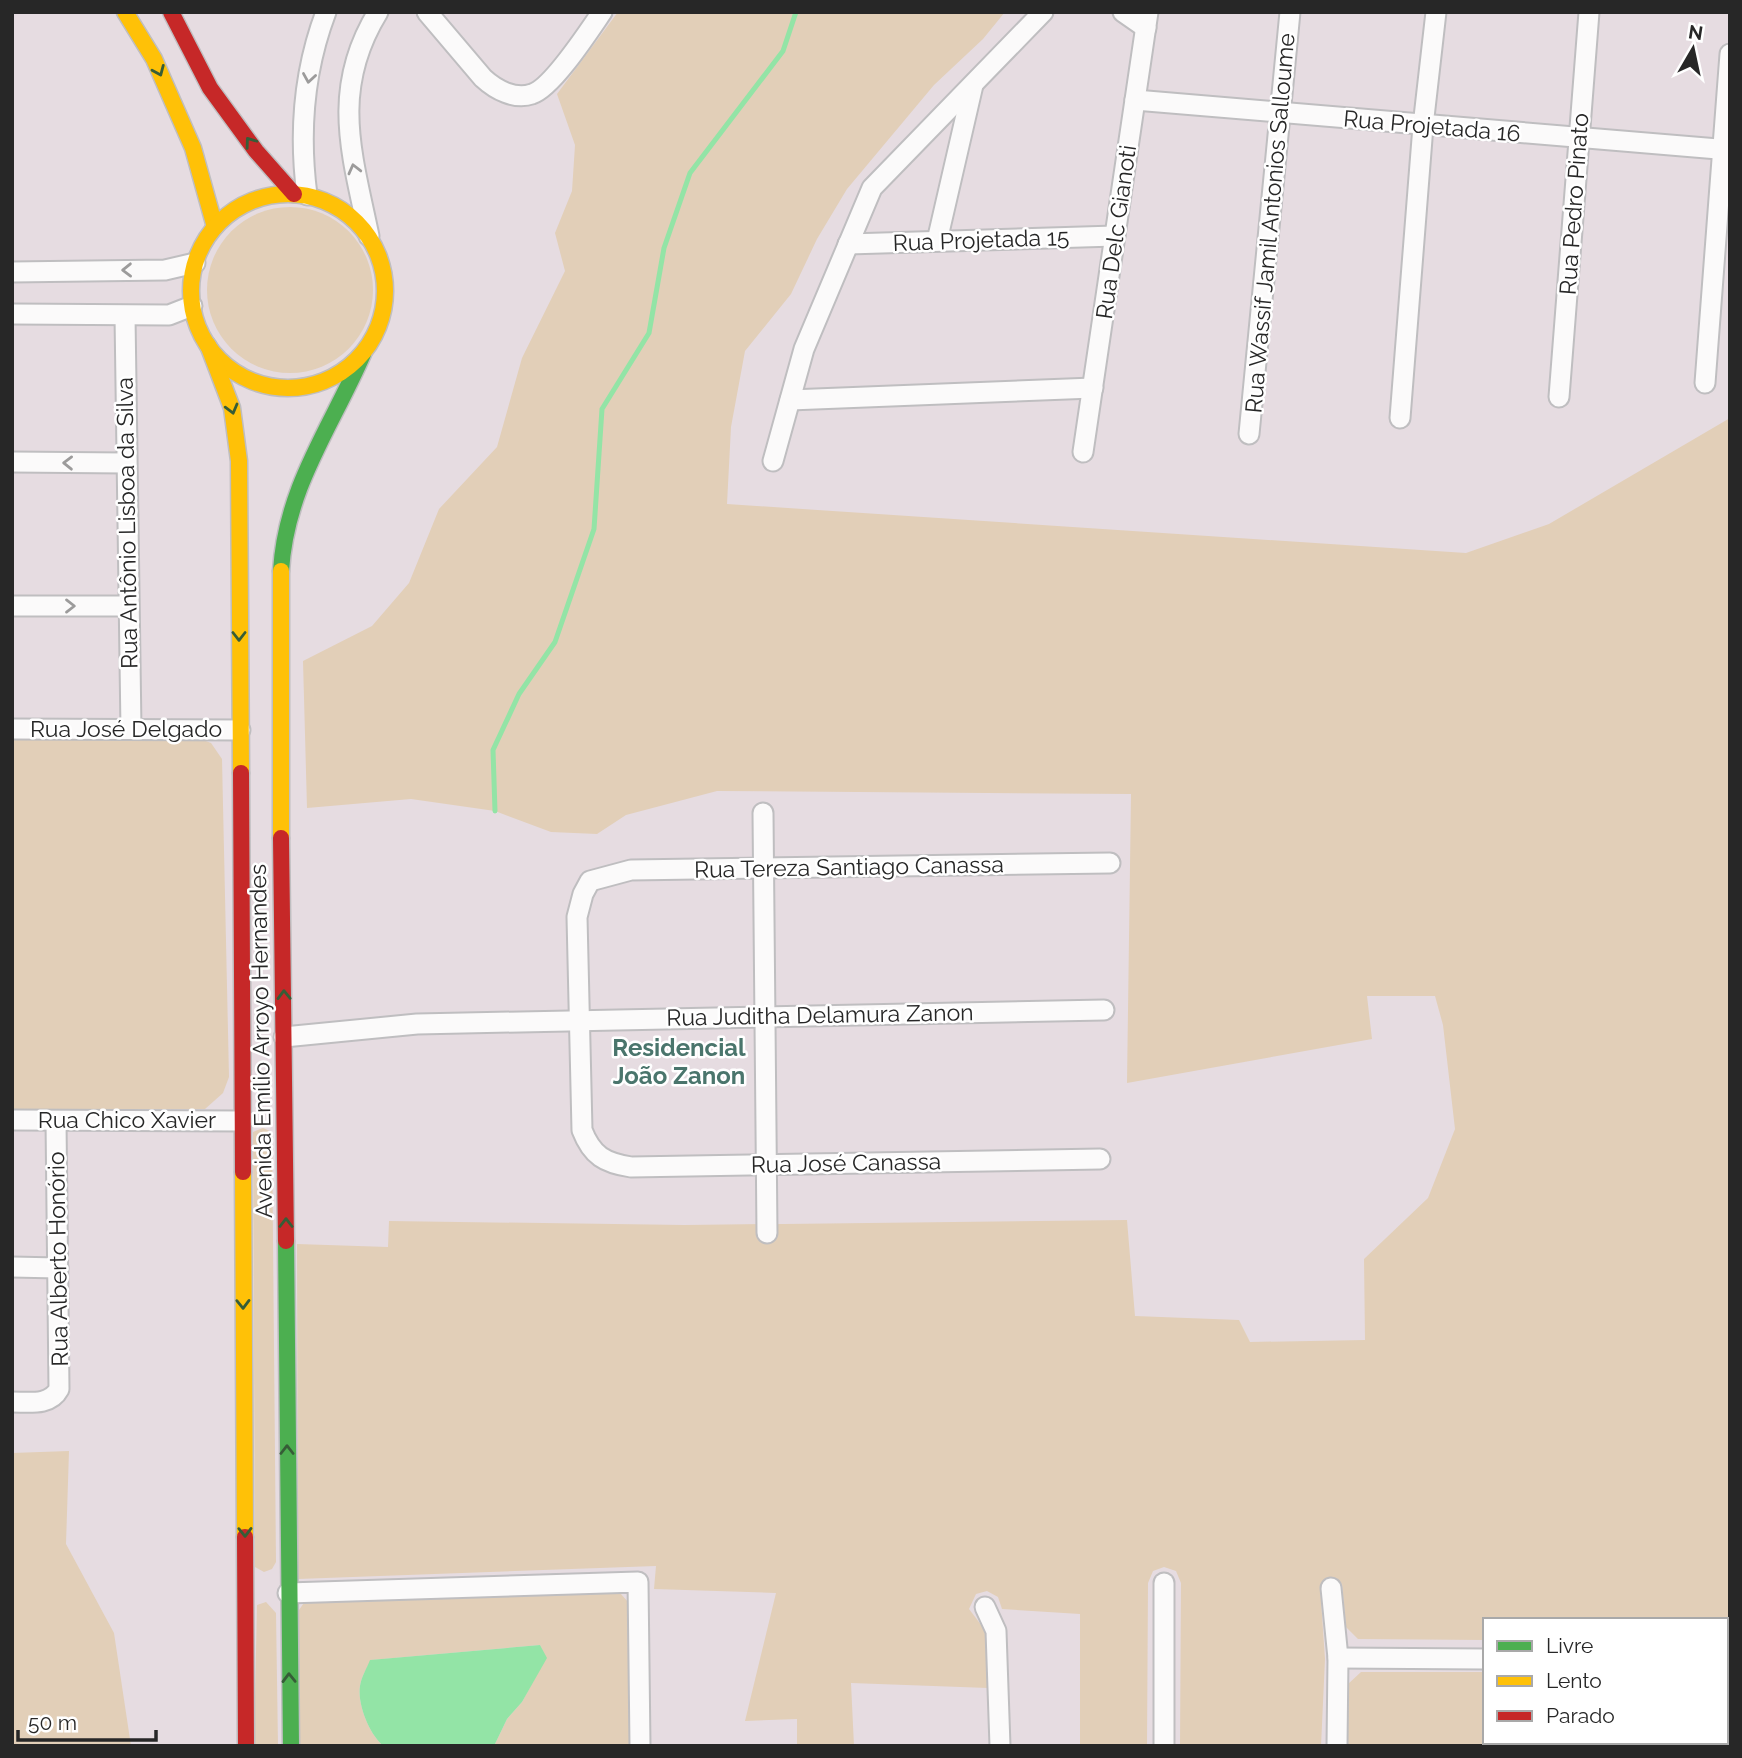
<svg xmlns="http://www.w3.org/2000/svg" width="1742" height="1758" font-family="Raleway,sans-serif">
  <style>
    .green { fill: #e2cfb8 }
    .water { fill: #93e4a6 }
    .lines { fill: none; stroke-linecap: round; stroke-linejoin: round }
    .stream { stroke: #93e4a6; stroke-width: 5 }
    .street-casing { stroke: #bfbec0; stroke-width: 23 }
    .fast-casing { stroke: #bfbec0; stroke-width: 19 }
    .slow-casing { stroke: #bfbec0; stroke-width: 19 }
    .jam-casing { stroke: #bfbec0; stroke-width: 19 }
    .street { stroke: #fbfafa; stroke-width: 19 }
    .fast { stroke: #4caf50; stroke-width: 16 }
    .slow { stroke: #ffc107; stroke-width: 16 }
    .jam { stroke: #c62828; stroke-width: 16 }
    .oneway { stroke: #365d37 }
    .oneway2 { stroke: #9c9b9b }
    .labels { text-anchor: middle; stroke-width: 5; stroke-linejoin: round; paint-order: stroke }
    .street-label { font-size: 23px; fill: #272727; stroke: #fff }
    .neighbourhood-label { font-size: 24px; font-weight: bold; fill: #4a756c; stroke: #fff }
  </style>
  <rect width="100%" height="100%" fill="#e6dce1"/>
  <g class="green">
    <polygon points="618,12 1005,12 983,39 934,85 847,189 817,239 791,294 745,351 731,427 727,504 1466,553 1549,524 1730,418 1730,1640 1726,1640 1726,1620 1485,1620 1485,1640 1358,1639 1346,1627 1342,1584 1330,1577 1320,1586 1325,1659 1321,1746 1180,1746 1181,1583 1176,1571 1164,1567 1153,1571 1148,1583 1147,1746 1080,1746 1080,1614 1002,1609 998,1597 987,1591 976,1594 969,1609 988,1634 988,1688 851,1683 854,1746 797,1746 797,1719 745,1721 776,1593 654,1589 656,1566 298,1579 297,1244 388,1247 389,1221 685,1225 1127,1220 1135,1316 1239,1320 1250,1342 1365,1340 1364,1259 1428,1198 1455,1129 1443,1025 1435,996 1367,996 1372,1039 1127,1083 1131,794 717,791 626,815 597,834 551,832 495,811 411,799 307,808 303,661 372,626 409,583 439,509 497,447 522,358 565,271 555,233 572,191 575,145 557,94"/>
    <circle cx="290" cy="290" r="83"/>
    <polygon points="12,736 193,736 211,743 222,759 229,1077 223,1093 205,1109 12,1109"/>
    <polygon points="263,1128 272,1132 276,1562 272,1569 264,1572 255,1567 253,1132"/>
    <polygon points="69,1451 66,1544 114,1633 131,1746 12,1746 12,1453"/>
    <path d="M 620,1593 L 629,1603 L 630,1746 L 494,1746 L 507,1719 L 522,1702 L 546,1658 L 540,1645 L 371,1660 C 367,1668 361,1677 360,1686 C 357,1704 370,1736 384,1746 L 298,1746 L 299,1610 L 308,1597 Z"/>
    <polygon points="266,1602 276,1613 278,1746 254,1746 257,1605"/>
    <polygon points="1361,1672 1485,1672 1485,1742 1726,1742 1726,1673 1730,1673 1730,1746 1345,1746 1347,1685"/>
  </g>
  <path class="water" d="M 540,1645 L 547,1658 L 522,1702 L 507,1719 L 494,1746 L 384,1746 C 370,1736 357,1704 360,1686 C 361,1677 367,1668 370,1660 Z"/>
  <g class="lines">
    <polyline class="stream" points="495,811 493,750 519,694 555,642 594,529 602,409 649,333 664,248 690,173 783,51 796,12"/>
    <g class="street-casing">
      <g id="street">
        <path d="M 427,12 L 483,78 C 496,90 515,100 532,94 C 552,88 589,31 602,12"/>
        <polyline points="1123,12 1146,28"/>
        <polyline points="1135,100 1730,150"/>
        <path d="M 307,195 C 299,134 304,70 326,12"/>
        <path d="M 369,236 C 352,154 330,90 378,12"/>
        <polyline points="937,241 973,85"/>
        <polyline points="848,244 1115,236"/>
        <polyline points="12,272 165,270 195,263"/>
        <polyline points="12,314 169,315 192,306"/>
        <polyline points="125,316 131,729"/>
        <polyline points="1705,383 1730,54"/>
        <polyline points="1559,397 1589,12"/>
        <polyline points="790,400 1093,388"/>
        <polyline points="1400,418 1423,126 1436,12"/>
        <polyline points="1249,434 1290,12"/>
        <polyline points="1083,452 1148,12"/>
        <polyline points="773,461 804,349 872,188 1043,12"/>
        <polyline points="12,462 125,463"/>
        <polyline points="12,606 127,606"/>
        <polyline points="12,729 240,730"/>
        <polyline points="763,813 767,1233"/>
        <polyline points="284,1037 417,1024 1104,1010"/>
        <polyline points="12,1120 241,1121"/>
        <path d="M 1100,1159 L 631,1167 C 605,1163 592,1156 582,1130 L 577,917 L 583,894 L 590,881 L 631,870 L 1110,863"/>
        <polyline points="12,1267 58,1268"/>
        <path d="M 12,1402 C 29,1402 50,1406 59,1389 L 56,1121"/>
        <polyline points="1331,1588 1338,1658 1337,1746"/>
        <polyline points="288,1593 638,1582 640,1746"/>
        <polyline points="985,1607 996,1631 1000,1746"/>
        <polyline points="1338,1658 1485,1659"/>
        <polyline points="1726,1659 1730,1659"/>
        <polyline points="1164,1746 1164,1583"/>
      </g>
    </g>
    <g class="fast-casing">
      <g id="fast">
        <path d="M 281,571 C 286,487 331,428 363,354"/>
        <polyline points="286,1241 291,1746"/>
      </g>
    </g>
    <g class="slow-casing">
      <g id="slow">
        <polyline points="125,12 154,59 193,148 215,227"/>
        <circle cx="288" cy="291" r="97"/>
        <polyline points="208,345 232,408 239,461 241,773"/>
        <polyline points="281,571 281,838"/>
        <polyline points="243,1172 245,1537"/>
      </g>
    </g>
    <g class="jam-casing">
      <g id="jam">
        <polyline points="171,12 210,88 256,151 294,194"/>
        <polyline points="241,773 243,1172"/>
        <polyline points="281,838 286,1241"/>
        <polyline points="245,1537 246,1746"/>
      </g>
    </g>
    <use href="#street" class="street"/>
    <use href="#fast" class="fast"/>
    <use href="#slow" class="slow"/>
    <use href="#jam" class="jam"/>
  </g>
  <defs><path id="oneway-chevron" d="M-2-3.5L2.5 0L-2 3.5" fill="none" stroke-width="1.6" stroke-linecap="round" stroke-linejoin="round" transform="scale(1.75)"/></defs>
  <g class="oneway">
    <use href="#oneway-chevron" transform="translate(159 71) rotate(67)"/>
    <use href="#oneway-chevron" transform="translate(250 142) rotate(-126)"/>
    <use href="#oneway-chevron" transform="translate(232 409) rotate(75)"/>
    <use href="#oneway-chevron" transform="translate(239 636) rotate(90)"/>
    <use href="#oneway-chevron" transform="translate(284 995) rotate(-91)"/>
    <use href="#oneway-chevron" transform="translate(286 1223) rotate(-90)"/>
    <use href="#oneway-chevron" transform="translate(243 1304) rotate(89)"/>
    <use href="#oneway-chevron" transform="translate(287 1450) rotate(-90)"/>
    <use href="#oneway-chevron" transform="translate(245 1532) rotate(89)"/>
    <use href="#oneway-chevron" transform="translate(289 1678) rotate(-91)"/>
  </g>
  <g class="oneway2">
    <use href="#oneway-chevron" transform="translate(309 78) rotate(99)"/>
    <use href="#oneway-chevron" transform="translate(354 169) rotate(-104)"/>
    <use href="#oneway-chevron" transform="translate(127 270) rotate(179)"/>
    <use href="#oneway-chevron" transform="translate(68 463) rotate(-179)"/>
    <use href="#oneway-chevron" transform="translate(70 606)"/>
  </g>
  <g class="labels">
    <g class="street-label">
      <text transform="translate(1432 126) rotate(5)" y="8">Rua Projetada 16</text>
      <text transform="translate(1574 204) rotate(-86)" y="8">Rua Pedro Pinato</text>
      <text transform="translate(1270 223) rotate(-85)" y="8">Rua Wassif Jamil Antonios Salloume</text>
      <text transform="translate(1116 232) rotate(-82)" y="8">Rua Delc Gianoti</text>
      <text transform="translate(981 240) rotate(-2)" y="8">Rua Projetada 15</text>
      <text transform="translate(127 523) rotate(-91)" y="8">Rua Antônio Lisboa da Silva</text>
      <text x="126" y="737">Rua José Delgado</text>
      <text transform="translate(849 867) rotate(-1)" y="8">Rua Tereza Santiago Canassa</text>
      <text transform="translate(820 1015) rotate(-1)" y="8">Rua Juditha Delamura Zanon</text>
      <text transform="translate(261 1041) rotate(-91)" y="8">Avenida Emílio Arroyo Hernandes</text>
      <text x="127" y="1128">Rua Chico Xavier</text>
      <text transform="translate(846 1163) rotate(-1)" y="8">Rua José Canassa</text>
      <text transform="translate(58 1259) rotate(-91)" y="8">Rua Alberto Honório</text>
    </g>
    <g class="neighbourhood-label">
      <text x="679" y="1056">Residencial<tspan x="679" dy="28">João Zanon</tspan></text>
    </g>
  </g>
  <rect width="1742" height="1758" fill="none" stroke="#272727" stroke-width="28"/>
  <rect x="1483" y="1618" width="245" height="126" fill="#ffffff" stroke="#a9a9a9" stroke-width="2"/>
  <rect x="1497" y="1641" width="35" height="10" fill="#4caf50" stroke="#a9a9a9" stroke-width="2"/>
  <text x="1546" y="1653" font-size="21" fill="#272727">Livre</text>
  <rect x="1497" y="1676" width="35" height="10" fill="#ffc107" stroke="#a9a9a9" stroke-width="2"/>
  <text x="1546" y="1688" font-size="21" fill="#272727">Lento</text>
  <rect x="1497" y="1711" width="35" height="10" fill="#c62828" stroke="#a9a9a9" stroke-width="2"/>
  <text x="1546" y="1723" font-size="21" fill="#272727">Parado</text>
  <g transform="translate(1693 49) rotate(9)" stroke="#ffffff" stroke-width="5" paint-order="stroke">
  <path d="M0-5L12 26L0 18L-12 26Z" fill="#272727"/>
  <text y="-10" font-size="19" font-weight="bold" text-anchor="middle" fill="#272727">N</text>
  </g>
  <path d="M18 1730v10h138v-10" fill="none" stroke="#272727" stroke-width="3.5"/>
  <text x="28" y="1730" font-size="21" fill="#272727" stroke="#ffffff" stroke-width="5" paint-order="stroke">50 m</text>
</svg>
